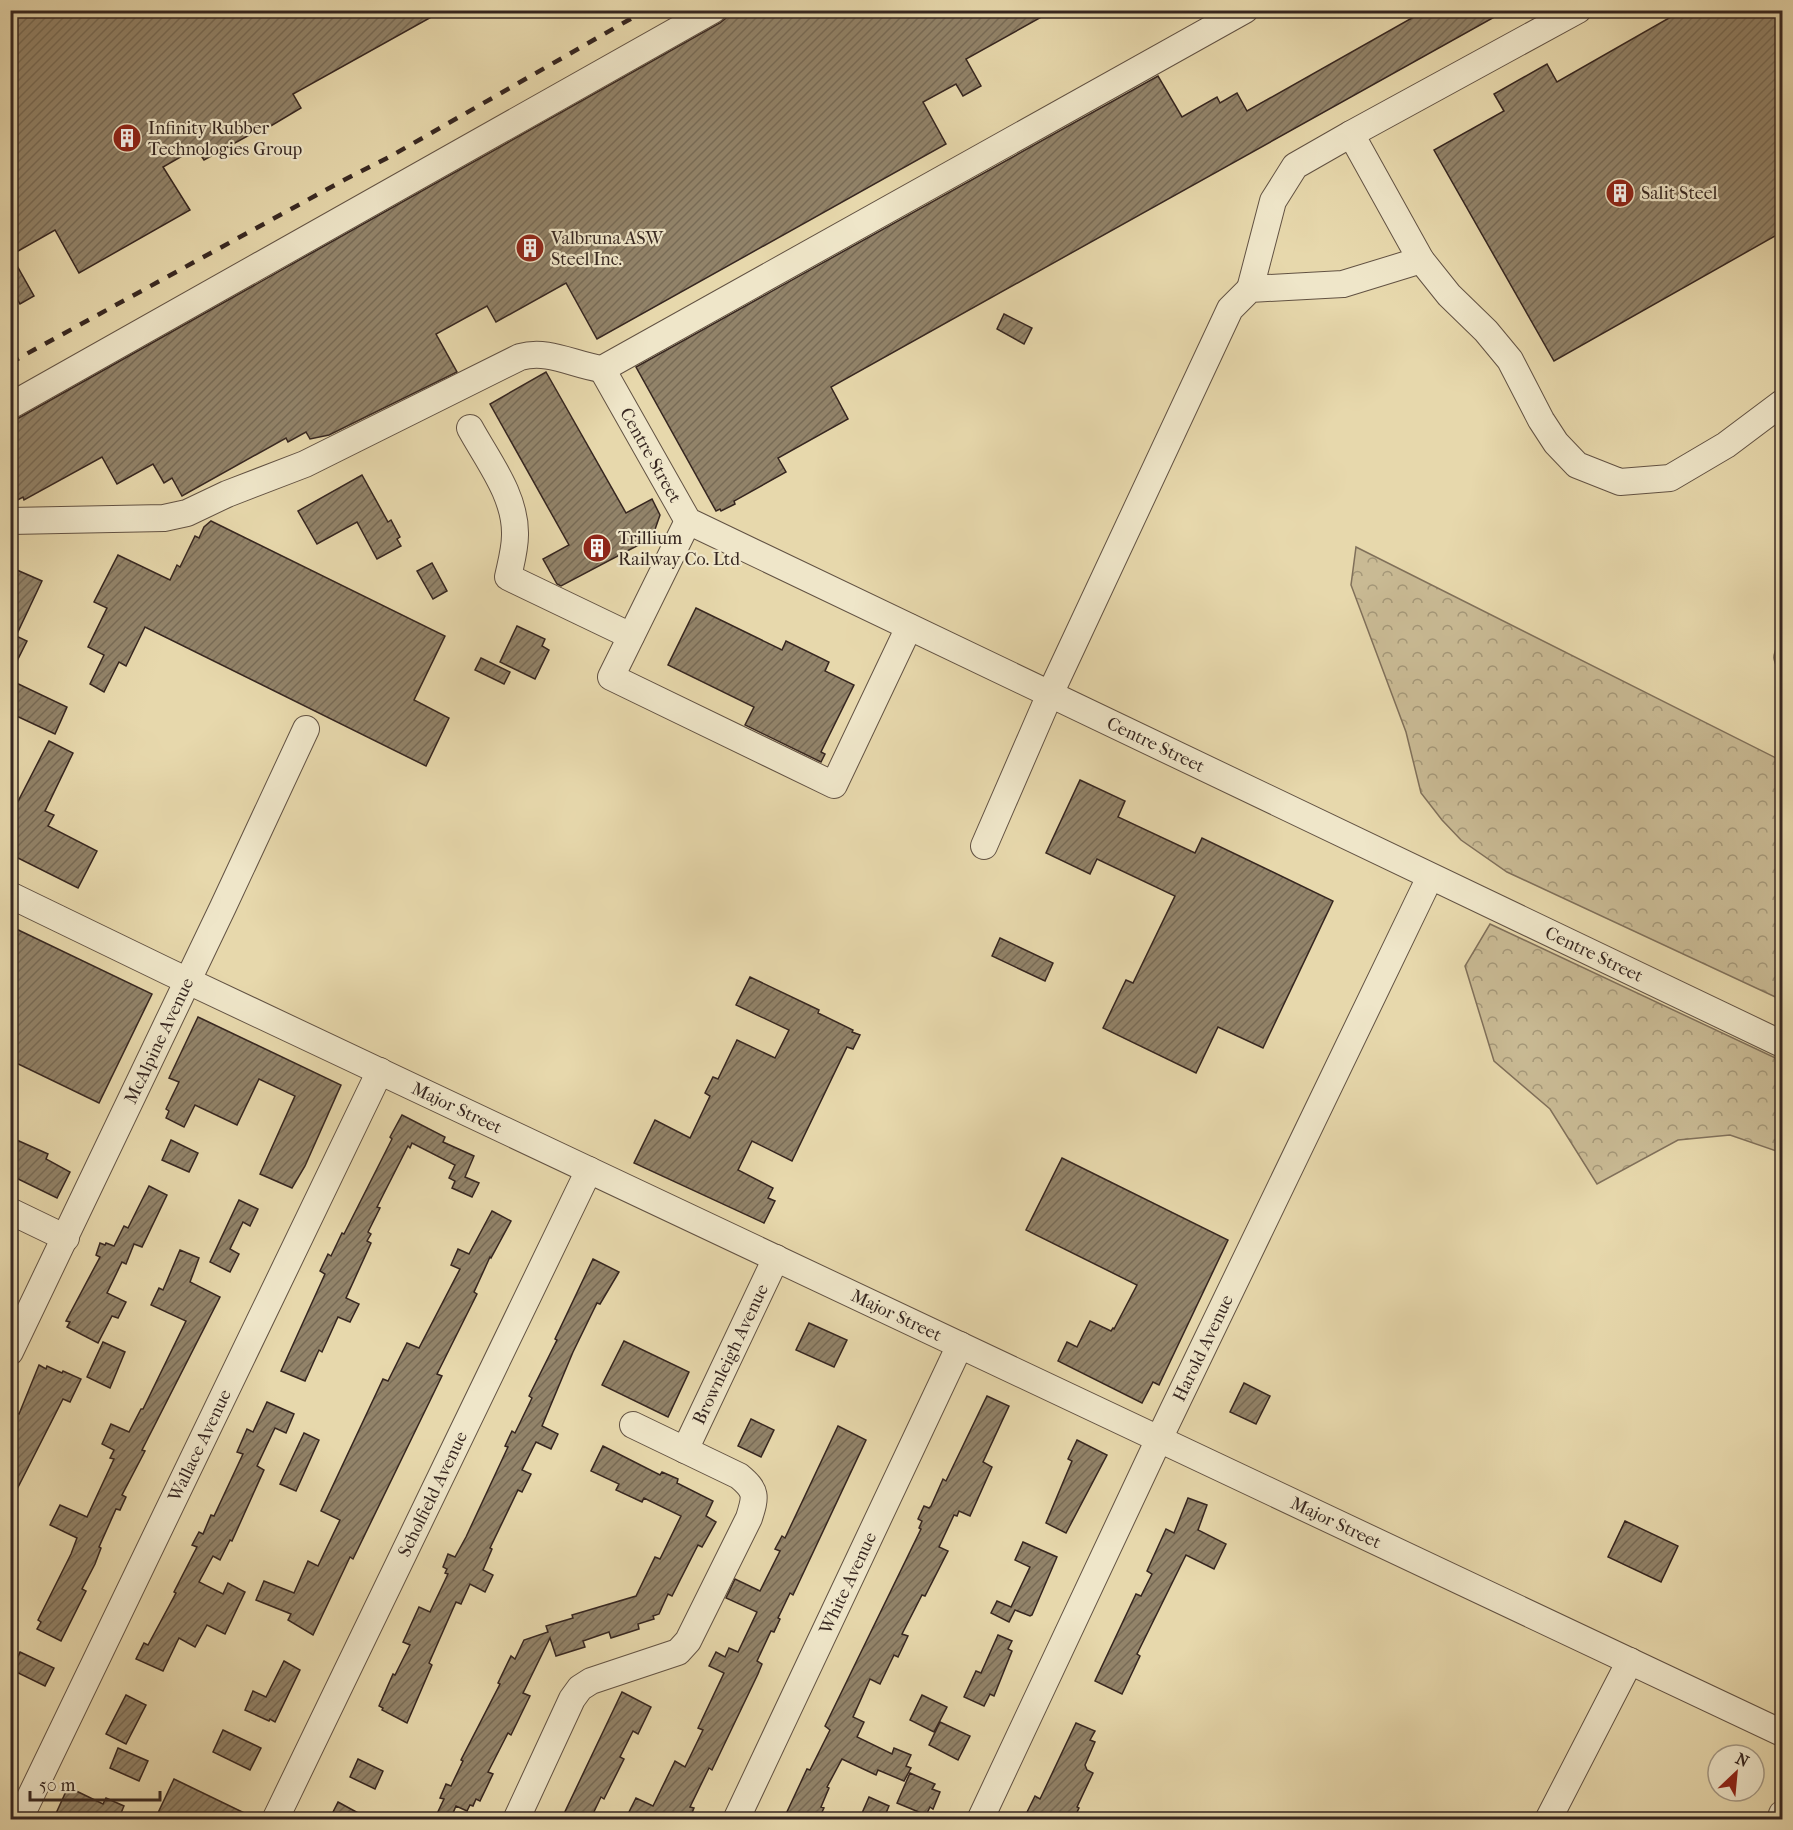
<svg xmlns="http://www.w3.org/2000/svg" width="1793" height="1830" font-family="'IM FELL French Canon',serif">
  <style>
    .forest { fill: url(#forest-crowns); stroke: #80705a; stroke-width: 1.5 }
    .building { fill: url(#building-hatch); stroke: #362620; stroke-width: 1.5 }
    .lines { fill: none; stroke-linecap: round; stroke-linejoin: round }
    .minor-casing { stroke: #625243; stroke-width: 28 }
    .minor { stroke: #efe6c9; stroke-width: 26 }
    .rail { stroke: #362620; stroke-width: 4.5; stroke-dasharray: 10 10; stroke-linecap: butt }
    .labels { text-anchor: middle; stroke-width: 4.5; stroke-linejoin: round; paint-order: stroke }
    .poi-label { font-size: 18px; fill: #362620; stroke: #efe6c9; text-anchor: start }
    .street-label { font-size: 18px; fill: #362620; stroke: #efe6c9 }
  </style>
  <defs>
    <pattern id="forest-crowns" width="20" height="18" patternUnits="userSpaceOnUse" patternTransform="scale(1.5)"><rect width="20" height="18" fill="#c9ba94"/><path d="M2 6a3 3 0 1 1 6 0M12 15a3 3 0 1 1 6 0" fill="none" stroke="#a49778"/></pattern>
    <pattern id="building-hatch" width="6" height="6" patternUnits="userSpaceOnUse" patternTransform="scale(1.5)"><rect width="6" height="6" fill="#928369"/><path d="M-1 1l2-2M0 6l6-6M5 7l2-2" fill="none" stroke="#786b56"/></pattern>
  </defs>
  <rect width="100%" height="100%" fill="#e7d8ac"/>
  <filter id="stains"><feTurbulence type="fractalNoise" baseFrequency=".00333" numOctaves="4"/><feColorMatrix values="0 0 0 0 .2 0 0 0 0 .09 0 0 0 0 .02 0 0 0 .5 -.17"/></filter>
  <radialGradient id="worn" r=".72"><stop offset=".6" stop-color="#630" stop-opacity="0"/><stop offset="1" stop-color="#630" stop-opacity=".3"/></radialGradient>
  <g class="forest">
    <polygon points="1356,547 1782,761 1782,1000 1507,872 1461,840 1442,820 1421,793 1406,732 1351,585"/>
    <path d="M 1782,620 L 1782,671 L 1777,668 C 1772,655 1774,657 1777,645 C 1780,635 1775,634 1782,620 Z"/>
    <polygon points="1490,924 1782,1061 1782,1153 1730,1135 1678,1140 1597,1184 1550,1109 1494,1061 1465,966"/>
  </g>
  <g class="building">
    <polygon points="10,10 444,10 293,94 301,108 264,130 262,128 204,160 196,148 163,167 190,210 79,273 55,230 11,255 34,296 20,304 10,286"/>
    <polygon points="728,10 1054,10 966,59 981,86 963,96 956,84 923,102 946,144 597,339 566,283 496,322 487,306 436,334 457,372 329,435 310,439 306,432 288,442 286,438 182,496 172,478 164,483 153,464 117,484 102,457 24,500 23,497 10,504 10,421 17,419 720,23 726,18"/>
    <polygon points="1426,10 1507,10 831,387 848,419 778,458 786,472 734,501 735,504 721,511 720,509 716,511 636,367 1158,76 1182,117 1217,97 1220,103 1237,93 1247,111"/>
    <polygon points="1683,10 1782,10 1782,232 1554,361 1434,150 1504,111 1494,94 1547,64 1557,82"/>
    <polygon points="1004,314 1032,328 1024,344 997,329"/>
    <polygon points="546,372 626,513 652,499 660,515 652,538 561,586 557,584 543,559 569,545 490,404"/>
    <polygon points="362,475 388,522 391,520 400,537 397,539 401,546 377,559 357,522 317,544 298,511"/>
    <polygon points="211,521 445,636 414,700 449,718 426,766 145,627 126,666 119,662 104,692 90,684 104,655 88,647 107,608 94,602 118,555 170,580 177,565 180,567 195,536 199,538 204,527"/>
    <polygon points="432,563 447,591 433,599 417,571"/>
    <polygon points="10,567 42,581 16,636 27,641 10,675"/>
    <polygon points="696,608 782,650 786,641 829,662 825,671 854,685 821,752 825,754 821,762 745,725 754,707 668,665"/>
    <polygon points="517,626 545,639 542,646 549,650 535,679 500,662"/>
    <polygon points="481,658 510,672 504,684 475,670"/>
    <polygon points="10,680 67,707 55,734 10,713"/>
    <polygon points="49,741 73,753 45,811 54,815 48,826 97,851 78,888 10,854 10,817"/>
    <polygon points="1080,780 1125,801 1118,817 1195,853 1202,838 1333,901 1263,1048 1218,1027 1196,1073 1103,1028 1126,980 1133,983 1175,896 1097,859 1090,874 1046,853"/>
    <polygon points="10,926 152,994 99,1103 10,1060"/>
    <polygon points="1000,938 1053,963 1045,981 992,956"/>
    <polygon points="750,977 819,1010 818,1013 853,1030 852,1032 860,1035 853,1049 847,1047 792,1161 752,1141 738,1170 773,1188 768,1198 775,1201 764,1223 634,1163 655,1120 690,1138 710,1096 705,1093 713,1077 718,1079 737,1040 775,1058 789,1030 736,1005"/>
    <polygon points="198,1017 341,1085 305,1166 292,1188 260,1174 295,1096 259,1079 237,1125 195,1105 184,1127 166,1118 169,1111 166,1109 179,1082 169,1078"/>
    <polygon points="402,1115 445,1137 443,1142 474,1156 465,1177 479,1183 472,1197 452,1188 455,1181 449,1178 455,1165 412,1143 410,1148 408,1146 377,1207 380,1208 368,1232 371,1234 367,1241 371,1243 346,1298 359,1304 350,1322 338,1317 322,1352 319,1350 305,1381 281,1371 325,1274 320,1271 328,1254 331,1256 342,1233 344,1234 392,1139 390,1137"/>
    <polygon points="10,1137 48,1154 46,1159 70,1172 57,1198 10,1175"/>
    <polygon points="171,1140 198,1153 189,1172 162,1160"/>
    <polygon points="1062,1158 1228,1240 1159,1385 1153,1382 1142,1403 1058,1361 1067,1342 1077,1347 1090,1321 1111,1331 1113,1328 1114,1329 1137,1285 1026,1230"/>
    <polygon points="149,1186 167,1195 142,1247 134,1244 126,1264 122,1262 107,1293 126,1302 118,1318 112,1316 98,1343 67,1327 70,1322 66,1321 100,1257 96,1255 100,1243 105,1245 106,1243 114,1246 124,1226 128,1228"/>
    <polygon points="239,1200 258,1209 250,1226 243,1222 230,1249 239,1254 230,1272 210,1262"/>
    <polygon points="492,1211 511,1221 491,1258 490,1257 474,1292 477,1294 437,1374 442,1376 353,1559 350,1557 313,1635 288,1620 291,1614 256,1600 264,1581 294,1593 308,1561 318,1566 340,1520 321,1511 383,1379 388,1381 407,1343 419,1348 460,1269 451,1265 458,1249 469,1254"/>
    <polygon points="180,1250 199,1258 190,1282 220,1297 142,1450 145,1451 122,1495 126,1497 120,1510 116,1509 99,1547 101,1548 95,1564 82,1589 86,1591 61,1641 37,1629 41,1622 38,1620 71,1554 77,1538 50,1525 60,1505 87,1517 114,1459 110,1458 114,1450 102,1444 111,1424 129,1432 141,1409 143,1409 186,1321 151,1305 159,1288 163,1290"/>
    <polygon points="593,1259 619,1272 600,1304 597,1303 573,1352 542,1426 558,1434 551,1449 536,1442 522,1470 531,1474 522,1492 518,1490 490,1548 492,1549 483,1570 493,1575 485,1592 470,1584 461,1604 456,1602 429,1663 432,1665 407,1723 382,1710 383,1708 379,1706 393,1674 395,1675 410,1645 403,1642 419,1607 430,1612 448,1574 445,1573 447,1569 443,1567 448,1554 455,1557 466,1537 508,1447 505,1446 512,1431 515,1433 532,1398 529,1396 557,1340 555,1339"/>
    <polygon points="809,1323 847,1340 834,1367 796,1350"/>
    <polygon points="624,1341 689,1372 668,1417 602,1385"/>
    <polygon points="103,1342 125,1352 110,1388 87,1377"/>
    <polygon points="39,1365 46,1369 47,1366 62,1373 63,1371 81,1379 70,1402 63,1399 10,1503 10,1427 17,1413 19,1414"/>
    <polygon points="1244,1383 1270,1396 1256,1424 1230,1412"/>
    <polygon points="987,1396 1009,1406 983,1462 992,1467 970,1516 959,1511 957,1516 954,1515 939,1547 948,1551 925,1596 922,1595 902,1634 908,1636 898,1657 894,1655 880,1684 870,1679 853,1717 864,1722 857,1737 892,1754 894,1748 911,1755 906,1766 911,1768 904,1781 878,1770 876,1775 842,1759 827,1787 829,1788 821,1807 824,1808 818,1820 798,1820 786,1814 807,1769 810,1770 830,1730 825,1726 921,1529 919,1528 922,1521 918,1519 924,1506 929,1508 931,1506 943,1479 946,1481"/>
    <polygon points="267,1402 294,1414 286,1433 275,1428 257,1466 264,1470 232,1541 230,1540 220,1560 213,1556 199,1582 223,1594 228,1583 245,1592 225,1634 207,1625 195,1647 179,1638 163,1671 136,1659 144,1643 148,1645 176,1593 174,1592 197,1547 192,1545 199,1532 203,1534 211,1515 214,1516 243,1454 237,1452 247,1429 253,1432"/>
    <polygon points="751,1419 774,1430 761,1457 738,1446"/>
    <polygon points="838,1426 866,1440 793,1595 790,1593 778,1618 780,1619 774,1632 771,1631 757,1661 762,1664 758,1674 712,1770 709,1768 690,1807 694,1808 689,1820 645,1820 629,1812 636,1798 653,1806 675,1761 685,1767 703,1730 698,1728 724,1673 709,1666 716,1652 725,1657 729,1648 738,1652 757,1612 726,1598 735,1579 760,1591 780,1551 775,1549 782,1536 785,1538"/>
    <polygon points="304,1433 319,1440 296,1491 280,1484"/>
    <polygon points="1077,1440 1107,1455 1066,1533 1046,1523 1072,1461 1068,1459"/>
    <polygon points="603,1446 660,1475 662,1472 678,1479 677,1483 713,1501 706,1516 716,1522 702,1547 698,1545 672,1596 668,1594 659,1614 653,1616 654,1619 638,1624 639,1629 611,1638 609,1632 583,1641 585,1647 556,1656 550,1638 523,1693 530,1696 511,1735 508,1733 488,1772 493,1774 480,1801 476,1799 473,1806 470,1805 467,1811 456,1806 450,1820 434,1820 444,1799 440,1798 446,1784 451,1786 463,1761 461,1760 500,1684 498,1683 511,1656 515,1659 524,1640 548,1632 546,1626 573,1618 572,1615 636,1596 655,1557 660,1559 681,1516 644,1498 642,1502 616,1490 619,1484 591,1471"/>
    <polygon points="1188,1498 1207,1505 1198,1530 1226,1544 1214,1569 1186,1555 1137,1654 1140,1656 1122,1694 1095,1681 1136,1594 1141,1596 1152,1574 1147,1571 1166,1529 1174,1533"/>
    <polygon points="1625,1521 1678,1546 1661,1582 1608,1557"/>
    <polygon points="1023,1542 1057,1557 1032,1615 1030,1616 1015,1610 1009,1622 991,1613 997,1601 1011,1607 1030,1567 1015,1560"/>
    <polygon points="998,1635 1012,1641 1008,1649 1012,1651 994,1696 990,1694 984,1706 964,1697 976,1671 981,1673"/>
    <polygon points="20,1652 54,1668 45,1686 12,1670"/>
    <polygon points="284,1661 300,1670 275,1722 270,1719 269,1721 245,1710 253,1691 266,1697"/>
    <polygon points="622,1692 651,1707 638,1734 633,1731 620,1757 624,1759 604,1799 601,1797 590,1820 561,1820"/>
    <polygon points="126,1695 146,1705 126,1744 106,1734"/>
    <polygon points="922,1695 947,1707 934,1732 910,1720"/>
    <polygon points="940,1722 970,1736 958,1760 929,1745"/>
    <polygon points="1076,1723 1095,1731 1090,1740 1095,1742 1085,1765 1087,1770 1093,1773 1077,1807 1079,1808 1073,1820 1032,1820 1034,1815 1027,1812 1035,1796 1040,1799"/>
    <polygon points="223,1730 261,1748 250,1770 213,1752"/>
    <polygon points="118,1748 148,1761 139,1781 110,1768"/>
    <polygon points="358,1759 383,1771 375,1789 350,1777"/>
    <polygon points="910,1773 935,1784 932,1789 940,1792 933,1809 930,1807 926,1815 897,1803"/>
    <polygon points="174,1779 259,1820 167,1820 157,1815"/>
    <polygon points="68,1787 103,1804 106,1798 124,1806 118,1820 53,1820"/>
    <polygon points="869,1797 889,1806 883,1820 859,1820"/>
    <polygon points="338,1802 371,1820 329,1820"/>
  </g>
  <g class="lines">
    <g class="minor-casing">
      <g id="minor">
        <polyline points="1578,10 1351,134 1421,260 1449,295 1486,331 1510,360 1541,420 1556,443 1577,465 1620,482 1670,478 1726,445 1782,403"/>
        <polyline points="1250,289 1273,201 1295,166 1351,134"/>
        <path id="s1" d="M 602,369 L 688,521 L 1782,1044"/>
        <polyline points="10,406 713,10"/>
        <path d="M 470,428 C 488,461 516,496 515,535 C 515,549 511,563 508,577 L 631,636"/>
        <path d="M 10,521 L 164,518 L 187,513 L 227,494 L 305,464 L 520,357 C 549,349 573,365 602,369 L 1245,10"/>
        <polyline points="688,521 611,677 834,785 909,627"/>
        <polyline points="984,846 1050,694 1230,309 1250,289 1343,284 1421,260"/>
        <path id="s2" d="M 10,895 L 169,972 L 1782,1733"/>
        <polyline points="10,1211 66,1238"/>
        <path id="s3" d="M 10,1352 L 223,907 L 306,729"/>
        <path id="s4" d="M 685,1450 L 776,1258"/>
        <path id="s5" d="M 19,1820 L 380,1071"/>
        <path id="s6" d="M 275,1820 L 589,1170"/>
        <path d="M 516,1820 L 572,1699 L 580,1688 L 591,1681 L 678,1652 L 688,1641 L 749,1518 C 756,1496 757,1491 739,1476 L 633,1425"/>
        <path id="s7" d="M 736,1820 L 960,1345"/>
        <path id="s8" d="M 980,1820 L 1159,1439 L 1430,877"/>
        <polyline points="1548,1820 1630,1661"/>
        <polyline points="1780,1820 1782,1814"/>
      </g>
    </g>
    <use href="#minor" class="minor"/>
    <polyline class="rail" points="10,363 344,180 391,156 646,10"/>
  </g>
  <defs>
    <g id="building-disc" transform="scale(1.5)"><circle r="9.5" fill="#8f2418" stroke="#efe6c9"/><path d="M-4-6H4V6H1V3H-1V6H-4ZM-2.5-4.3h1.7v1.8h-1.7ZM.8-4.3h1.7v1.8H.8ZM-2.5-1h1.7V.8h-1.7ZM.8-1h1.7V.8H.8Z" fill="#fff"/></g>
  </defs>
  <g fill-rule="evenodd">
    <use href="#building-disc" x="127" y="138"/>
    <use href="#building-disc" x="1620" y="193"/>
    <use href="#building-disc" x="530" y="248"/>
    <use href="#building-disc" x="597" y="548"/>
  </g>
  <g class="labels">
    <g class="poi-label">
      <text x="148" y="134">Infinity Rubber<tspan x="148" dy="21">Technologies Group</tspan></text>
      <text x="1641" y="199">Salit Steel</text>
      <text x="551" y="244">Valbruna ASW<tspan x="551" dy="21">Steel Inc.</tspan></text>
      <text x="618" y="544">Trillium<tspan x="618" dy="21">Railway Co. Ltd</tspan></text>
    </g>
    <g class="street-label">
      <text dy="6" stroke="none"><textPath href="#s1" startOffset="99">Centre Street</textPath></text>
      <text dy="6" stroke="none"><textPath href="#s1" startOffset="693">Centre Street</textPath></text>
      <text dy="6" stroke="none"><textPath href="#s1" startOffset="1179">Centre Street</textPath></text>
      <text dy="6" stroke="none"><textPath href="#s3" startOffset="345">McAlpine Avenue</textPath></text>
      <text dy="6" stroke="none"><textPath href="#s2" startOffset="495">Major Street</textPath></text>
      <text dy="6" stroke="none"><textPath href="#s2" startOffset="981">Major Street</textPath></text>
      <text dy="6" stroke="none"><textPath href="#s8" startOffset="522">Harold Avenue</textPath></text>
      <text dy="6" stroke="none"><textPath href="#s4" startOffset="106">Brownleigh Avenue</textPath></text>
      <text dy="6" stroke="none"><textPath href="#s5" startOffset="416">Wallace Avenue</textPath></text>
      <text dy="6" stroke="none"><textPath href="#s6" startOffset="362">Scholfield Avenue</textPath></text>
      <text dy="6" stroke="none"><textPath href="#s2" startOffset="1467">Major Street</textPath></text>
      <text dy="6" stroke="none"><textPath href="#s7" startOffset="262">White Avenue</textPath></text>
    </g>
  </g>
  <rect width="1793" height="1830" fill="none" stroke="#e7d8ac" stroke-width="36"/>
  <rect x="12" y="12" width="1769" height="1806" fill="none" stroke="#362620" stroke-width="3"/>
  <rect x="18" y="18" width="1757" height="1794" fill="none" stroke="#362620" stroke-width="1.5"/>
  <g transform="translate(1736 1773) rotate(26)"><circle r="28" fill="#efe6c9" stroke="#a59985" stroke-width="1.5"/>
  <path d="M0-4.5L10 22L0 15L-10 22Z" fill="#8f2418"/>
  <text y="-9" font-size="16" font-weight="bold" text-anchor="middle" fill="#362620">N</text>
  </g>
  <path d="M30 1791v9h130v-9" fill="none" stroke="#362620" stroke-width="3"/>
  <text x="39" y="1791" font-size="18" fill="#362620" stroke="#efe6c9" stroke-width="4.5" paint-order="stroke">50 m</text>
  <rect width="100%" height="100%" filter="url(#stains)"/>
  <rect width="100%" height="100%" fill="url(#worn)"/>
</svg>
